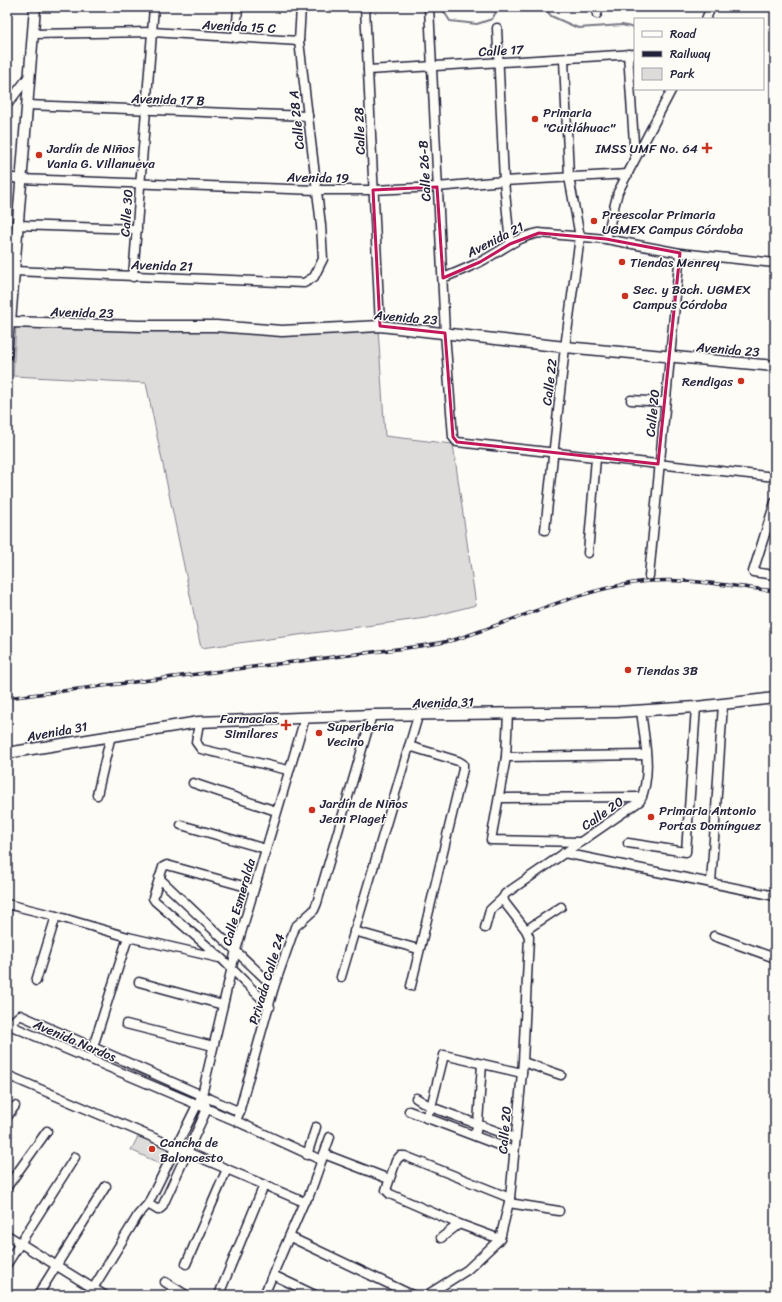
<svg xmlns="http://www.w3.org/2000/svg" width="782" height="1302" font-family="Sriracha,sans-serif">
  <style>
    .green { fill: #dddcdb; stroke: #807f8b }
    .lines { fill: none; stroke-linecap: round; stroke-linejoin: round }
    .stream { stroke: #787885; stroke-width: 2 }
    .minor-casing { stroke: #22223b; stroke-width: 11 }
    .tertiary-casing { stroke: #22223b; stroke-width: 13 }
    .minor { stroke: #fdfcf7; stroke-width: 8 }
    .tertiary { stroke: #fdfcf7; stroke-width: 10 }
    .rail-casing { stroke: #22223b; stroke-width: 3.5 }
    .rail { stroke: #fdfcf7; stroke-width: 2; stroke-dasharray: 6; stroke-linecap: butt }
    .marked { fill: none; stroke: #c2185b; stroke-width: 3; stroke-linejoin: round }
    .poi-dot { fill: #c8321e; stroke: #fdfcf7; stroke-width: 1.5 }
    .labels { text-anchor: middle; stroke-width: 3; stroke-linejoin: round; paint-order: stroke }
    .street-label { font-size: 13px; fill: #22223b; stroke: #fdfcf7 }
    .poi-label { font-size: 13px; fill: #22223b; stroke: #fdfcf7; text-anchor: start }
  </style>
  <rect width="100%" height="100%" fill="#fdfcf7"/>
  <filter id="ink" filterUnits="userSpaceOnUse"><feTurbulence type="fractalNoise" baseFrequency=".025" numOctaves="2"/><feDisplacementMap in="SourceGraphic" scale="8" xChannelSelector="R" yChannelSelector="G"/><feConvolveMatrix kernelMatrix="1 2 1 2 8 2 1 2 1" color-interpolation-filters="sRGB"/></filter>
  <g filter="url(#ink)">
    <g class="green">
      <polygon points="16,325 222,329 294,335 378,328 385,436 453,444 476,605 426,618 201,648 146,383 13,376"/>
      <polygon points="140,1133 172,1147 163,1165 131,1150"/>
    </g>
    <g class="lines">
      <g class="stream">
        <polyline points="441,7 450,21 477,24 492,19 499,7"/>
        <polyline points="544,7 551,16 578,28 622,25 635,28"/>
        <polyline points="767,7 775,10"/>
        <polyline points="714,8 719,7"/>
      </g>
      <g class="minor-casing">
        <g id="minor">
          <polyline points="365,7 380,326"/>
          <polyline points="429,7 445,333 453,437 457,442 775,477"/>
          <polyline points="597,14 599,7"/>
          <polyline points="706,19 711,7"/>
          <polyline points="497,28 504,181 510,244"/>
          <polyline points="33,34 152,32 299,41"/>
          <polyline points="236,38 238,7"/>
          <polyline points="628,54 635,158"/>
          <polyline points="368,70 635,54"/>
          <polyline points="7,105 29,76"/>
          <polyline points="27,105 308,116"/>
          <polyline points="7,177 20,179 316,190 373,190 437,187 504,181 628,174"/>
          <polyline points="17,225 137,229"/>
          <polyline points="606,239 618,192 672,89"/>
          <polyline points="14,271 304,283 314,277 323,259 321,225 299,41 301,7"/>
          <polyline points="133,277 154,7"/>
          <path d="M 443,278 C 455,273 468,268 480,262 C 500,252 516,237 539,233 L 606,239 L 680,253 L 775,263"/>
          <polyline points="7,356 10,322"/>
          <polyline points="631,400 665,402"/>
          <polyline points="775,502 753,572 775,575"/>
          <polyline points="545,530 565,347 580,237 569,177 564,59"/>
          <polyline points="588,553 596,458"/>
          <polyline points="649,576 680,253"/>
          <polyline points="508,713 506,757 491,840 580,842"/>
          <polyline points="199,722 196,742 201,749 288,770"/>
          <polyline points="409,746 458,761 463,764 463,769 411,986"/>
          <polyline points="506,757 646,755"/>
          <polyline points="193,783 276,811"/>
          <polyline points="97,795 111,735"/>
          <polyline points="500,798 642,797"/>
          <polyline points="181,825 266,849"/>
          <polyline points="628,843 686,852 696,707"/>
          <polyline points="564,853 775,896"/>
          <polyline points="159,878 274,987"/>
          <polyline points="711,883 723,704"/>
          <polyline points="254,889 167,865 163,867 153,898 155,901 222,959 270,1007"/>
          <polyline points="7,904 56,916 128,937 219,958"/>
          <polyline points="485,928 490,910 503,898"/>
          <polyline points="526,930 561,907"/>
          <polyline points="354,931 418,949"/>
          <polyline points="714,936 775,958"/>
          <polyline points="341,977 418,716"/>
          <polyline points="36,981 56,916"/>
          <polyline points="139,982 223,1005"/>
          <polyline points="126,1024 213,1046"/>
          <polyline points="93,1047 128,937"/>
          <polyline points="523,1062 561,1075"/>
          <polyline points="7,1075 304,1202"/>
          <polyline points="202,1095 207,1109 162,1207 158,1210 148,1204 202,1095 236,950 305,718"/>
          <polyline points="416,1098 431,1107 515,1138"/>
          <polyline points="409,1111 514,1151"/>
          <polyline points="240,1112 20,1015 9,1025 236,1121 321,1160"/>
          <polyline points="238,1116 274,987 295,927 314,910 317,903 372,715"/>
          <polyline points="7,1117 15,1106"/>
          <polyline points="426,1118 431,1107 444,1055 522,1073"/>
          <polyline points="475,1135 478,1123 482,1064"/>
          <polyline points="324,1154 389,1179"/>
          <polyline points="307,1155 316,1127"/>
          <polyline points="7,1187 47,1131"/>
          <polyline points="509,1203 559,1211"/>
          <polyline points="7,1235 104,1295"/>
          <polyline points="290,1237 412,1295"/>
          <polyline points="441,1238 459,1224"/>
          <polyline points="500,1239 459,1224 390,1194 386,1190 396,1161 400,1156 405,1156 510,1198"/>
          <polyline points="7,1264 75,1157"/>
          <polyline points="186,1264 227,1169"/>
          <polyline points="273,1275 315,1295"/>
          <polyline points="165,1282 186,1295"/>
          <polyline points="220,1292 264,1185"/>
          <polyline points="38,1295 106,1186"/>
          <polyline points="89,1295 138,1215 148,1204"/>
          <polyline points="264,1295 304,1202 309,1196 330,1137"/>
          <path d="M 427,1295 L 467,1270 L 500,1239 L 510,1198 L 523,1062 L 529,937 L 526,930 L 505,903 L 503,898 L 505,894 L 640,801 C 653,773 644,739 641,710"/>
        </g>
      </g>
      <g class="tertiary-casing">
        <g id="tertiary">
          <polyline points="35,7 10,322 139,326 216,326 282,331 380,326 565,347 775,366"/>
          <polyline points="7,753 199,722 372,715 617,712 696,707 775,698"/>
        </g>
      </g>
      <use href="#minor" class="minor"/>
      <use href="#tertiary" class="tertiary"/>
      <g class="rail-casing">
        <path id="rail" d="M 7,698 L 413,647 C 428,645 443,643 457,639 C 517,620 571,593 633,583 C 679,576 729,586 775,591"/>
      </g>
      <use href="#rail" class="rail"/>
    </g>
  </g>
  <path class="marked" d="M 437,187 L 443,278 L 480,262 L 510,244 L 539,233 L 606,239 L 680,253 L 658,464 L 457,442 L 453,437 L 445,333 L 380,326 L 373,190 Z"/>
  <g class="poi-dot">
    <circle cx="535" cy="119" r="4"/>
    <path d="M705 142h4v4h4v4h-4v4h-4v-4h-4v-4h4z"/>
    <circle cx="39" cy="155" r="4"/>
    <circle cx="594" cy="221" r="4"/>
    <circle cx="622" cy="262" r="4"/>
    <circle cx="625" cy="296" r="4"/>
    <circle cx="741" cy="381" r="4"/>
    <circle cx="628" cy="670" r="4"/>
    <path d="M284 719h4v4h4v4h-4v4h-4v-4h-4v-4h4z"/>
    <circle cx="319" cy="733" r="4"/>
    <circle cx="312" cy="810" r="4"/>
    <circle cx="651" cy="817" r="4"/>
    <circle cx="152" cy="1149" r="4"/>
  </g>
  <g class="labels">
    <g class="street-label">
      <text transform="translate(239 26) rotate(3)" y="5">Avenida 15 C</text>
      <text transform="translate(501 50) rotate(-3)" y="5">Calle 17</text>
      <text transform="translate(168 99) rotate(2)" y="5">Avenida 17 B</text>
      <text transform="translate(296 120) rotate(-96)" y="5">Calle 28 A</text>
      <text transform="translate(359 131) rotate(-92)" y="5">Calle 28</text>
      <text transform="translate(424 171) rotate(-93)" y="5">Calle 26-B</text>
      <text transform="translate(318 177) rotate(1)" y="5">Avenida 19</text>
      <text transform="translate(126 213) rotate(-86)" y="5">Calle 30</text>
      <text transform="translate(495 239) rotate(-27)" y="5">Avenida 21</text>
      <text transform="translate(162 265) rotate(2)" y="5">Avenida 21</text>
      <text transform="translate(82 312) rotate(2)" y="5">Avenida 23</text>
      <text transform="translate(406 317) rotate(5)" y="5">Avenida 23</text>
      <text transform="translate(728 349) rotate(5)" y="5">Avenida 23</text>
      <text transform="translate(549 382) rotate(-83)" y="5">Calle 22</text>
      <text transform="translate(652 413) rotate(-84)" y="5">Calle 20</text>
      <text transform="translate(443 702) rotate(-1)" y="5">Avenida 31</text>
      <text transform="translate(57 731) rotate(-10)" y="5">Avenida 31</text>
      <text transform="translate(602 813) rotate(-35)" y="5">Calle 20</text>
      <text transform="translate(238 902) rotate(-74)" y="5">Calle Esmeralda</text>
      <text transform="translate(266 979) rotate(-73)" y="5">Privada Calle 24</text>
      <text transform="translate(75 1040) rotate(23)" y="5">Avenida Nardos</text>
      <text transform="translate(504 1130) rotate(-85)" y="5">Calle 20</text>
    </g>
    <g class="poi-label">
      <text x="543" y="117">Primaria<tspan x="543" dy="15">"Cuitláhuac"</tspan></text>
      <text x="47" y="153">Jardín de Niños<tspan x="47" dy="15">Vania G. Villanueva</tspan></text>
      <text x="698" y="153" text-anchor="end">IMSS UMF No. 64</text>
      <text x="602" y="219">Preescolar Primaria<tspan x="602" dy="15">UGMEX Campus Córdoba</tspan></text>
      <text x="630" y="267">Tiendas Menrey</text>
      <text x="633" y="294">Sec. y Bach. UGMEX<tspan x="633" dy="15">Campus Córdoba</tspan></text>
      <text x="733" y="386" text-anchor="end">Rendigas</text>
      <text x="636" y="675">Tiendas 3B</text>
      <text x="278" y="723" text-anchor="end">Farmacias<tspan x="278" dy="15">Similares</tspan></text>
      <text x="327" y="731">Superiberia<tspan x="327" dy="15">Vecino</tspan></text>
      <text x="320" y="808">Jardín de Niños<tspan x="320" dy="15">Jean Piaget</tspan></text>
      <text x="659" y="815">Primaria Antonio<tspan x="659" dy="15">Portas Domínguez</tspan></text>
      <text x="160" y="1147">Cancha de<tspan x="160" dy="15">Baloncesto</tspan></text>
    </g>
  </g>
  <rect width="782" height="1302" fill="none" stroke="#fdfcf7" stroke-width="24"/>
  <rect x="12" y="12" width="758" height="1278" fill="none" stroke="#22223b" stroke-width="1.5" filter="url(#ink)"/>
  <rect x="634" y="18" width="130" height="72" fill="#fdfcf7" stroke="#a5a5ac"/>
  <rect x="642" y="31" width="20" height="6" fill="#fdfcf7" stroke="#a5a5ac"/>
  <text x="670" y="38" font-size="12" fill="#22223b">Road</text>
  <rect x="642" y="51" width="20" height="6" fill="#22223b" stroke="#a5a5ac"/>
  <text x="670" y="58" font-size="12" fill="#22223b">Railway</text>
  <rect x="642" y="68" width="20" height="12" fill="#dddcdb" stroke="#a5a5ac"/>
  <text x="670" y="78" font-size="12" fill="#22223b">Park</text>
</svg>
